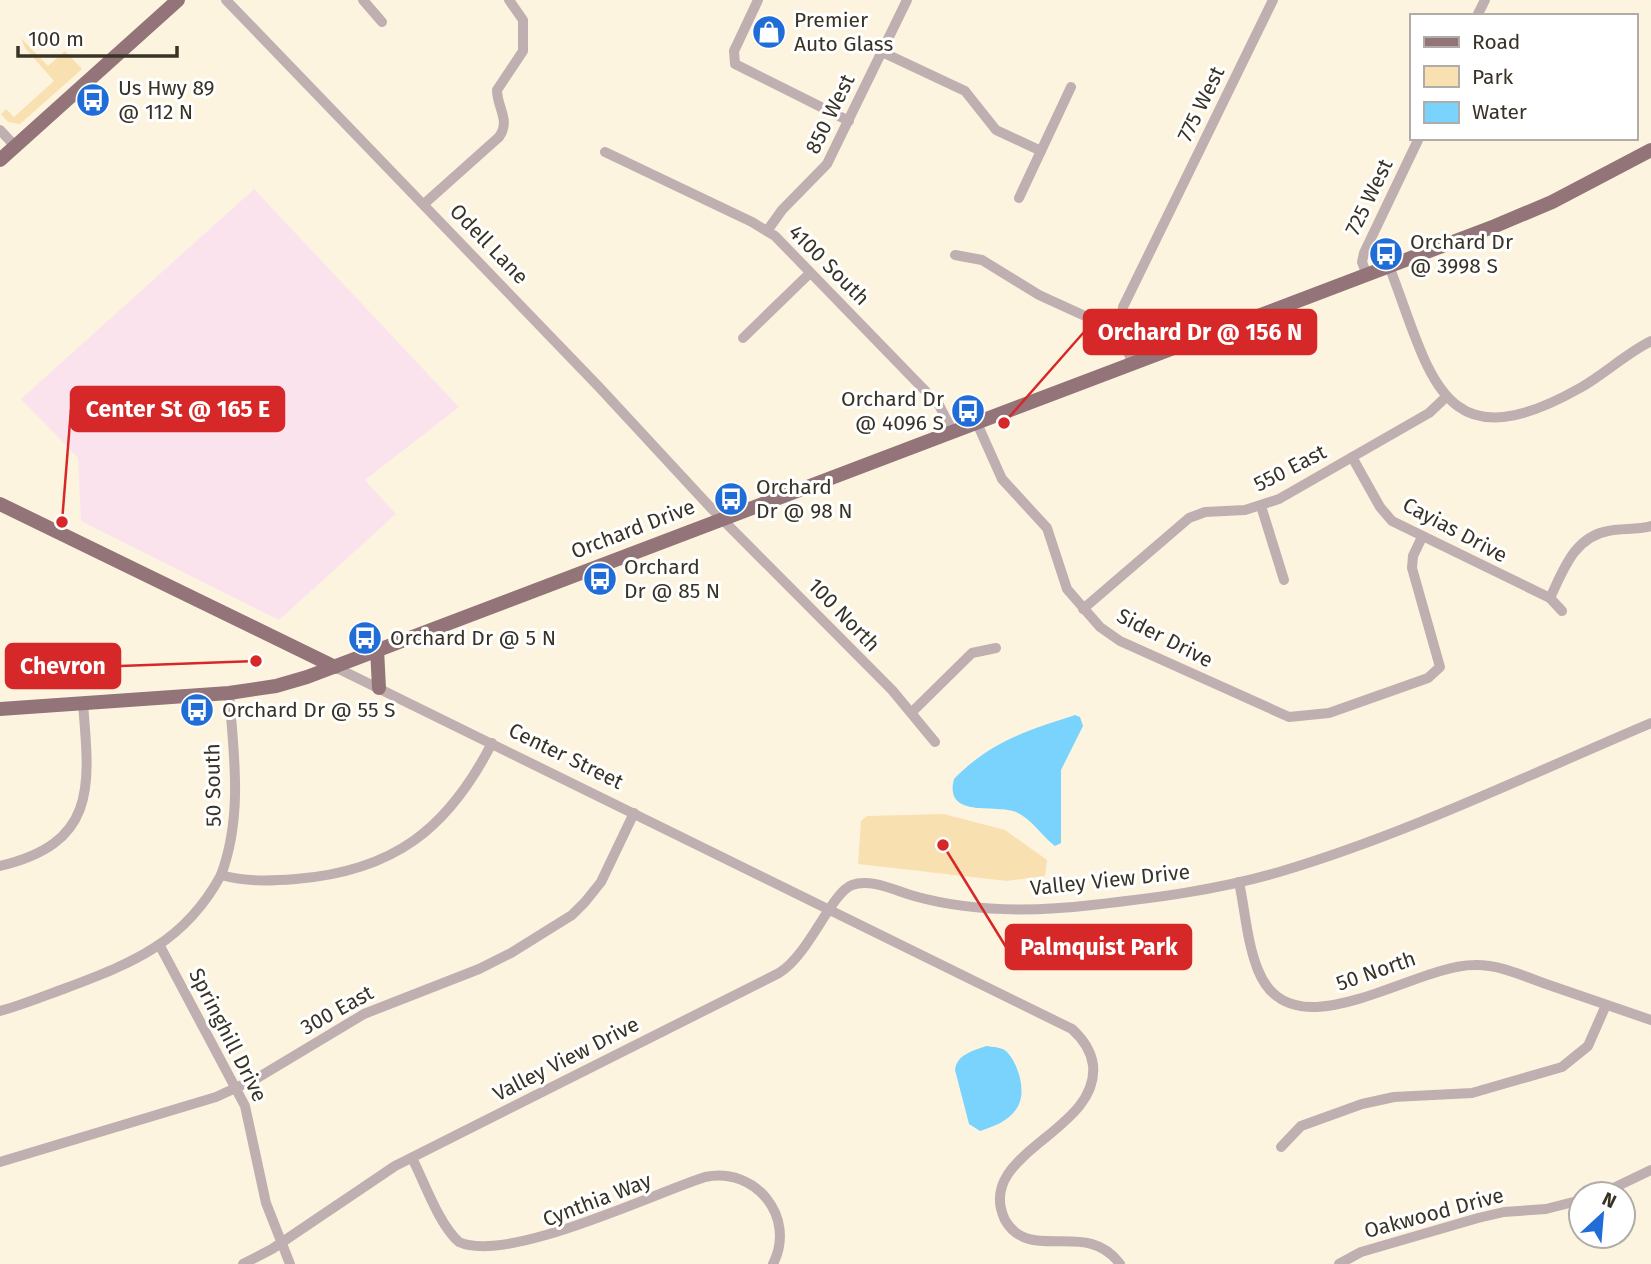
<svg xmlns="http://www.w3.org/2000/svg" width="1651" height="1264" font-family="'Fira Sans',sans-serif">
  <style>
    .education { fill: #fbe3ee }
    .green { fill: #f9e0b0 }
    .water { fill: #7ad3fc }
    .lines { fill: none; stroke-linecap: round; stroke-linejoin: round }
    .minor { stroke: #c0afb1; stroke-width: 10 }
    .major { stroke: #937479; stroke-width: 14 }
    .labels { text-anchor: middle; stroke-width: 6; stroke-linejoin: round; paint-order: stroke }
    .poi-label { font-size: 21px; fill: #393326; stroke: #fff; text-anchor: start }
    .street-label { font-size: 21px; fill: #393326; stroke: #fff }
    .leader { fill: none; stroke: #d62828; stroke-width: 2.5 }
    .callout-dot { fill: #d62828; stroke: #fff; stroke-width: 2.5 }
    .callout { fill: #d62828; stroke: #d62828; stroke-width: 2.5 }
    .callout-label { font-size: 23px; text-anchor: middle; font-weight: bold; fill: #fff }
  </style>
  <rect width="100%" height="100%" fill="#fdf4e0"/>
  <polygon class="education" points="254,189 459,407 365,480 396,514 279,620 81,521 78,458 21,399"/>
  <g class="green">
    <polygon points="21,38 48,66 65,51 82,69 20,124 8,122 1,114 6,109 14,117 54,81 25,48"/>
    <polygon points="944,814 1005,830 1047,860 1045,876 1007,881 858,864 861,821 867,816"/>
  </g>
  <g class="water">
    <path d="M 1075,715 L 1080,717 L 1083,726 L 1061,770 L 1061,843 L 1055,846 C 1041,836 1030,816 1013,811 C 991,805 944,817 954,779 C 991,741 1026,731 1075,715 Z"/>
    <path d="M 986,1046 C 993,1047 1002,1047 1007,1052 C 1019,1065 1027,1093 1017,1108 C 1008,1122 994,1126 980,1131 L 969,1124 L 955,1070 C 957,1054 973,1051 986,1046 Z"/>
  </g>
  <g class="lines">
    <g class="minor">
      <polyline points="226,0 599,387 711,508 892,690 935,742"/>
      <polyline points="363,0 382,22"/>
      <polyline points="758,0 734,51 735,64 849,121"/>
      <polyline points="1477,16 1485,0"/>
      <polyline points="882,52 965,91 996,130 1041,151"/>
      <polyline points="0,130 15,146"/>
      <polyline points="605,152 752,222 775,236 939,405 952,430"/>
      <polyline points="1019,198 1071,87"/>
      <path d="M 424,204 L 499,137 C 511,120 497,108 497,90 L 523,51 L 523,20 L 509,0"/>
      <polyline points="767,231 782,210 827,164 907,0"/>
      <polyline points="955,255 982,260 1039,295 1120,332"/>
      <path d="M 1389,266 C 1431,374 1440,467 1580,388 C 1605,374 1625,354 1651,341"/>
      <polyline points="1367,275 1362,262 1364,253 1419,138"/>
      <polyline points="743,338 810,273"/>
      <polyline points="1132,362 1120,332 1123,307 1273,0"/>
      <polyline points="976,421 1002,479 1047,528 1067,589 1100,627 1120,641 1289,717 1329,713 1428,678 1440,667 1412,568 1413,556 1422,537"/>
      <polyline points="1352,457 1380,507 1392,521 1550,598 1562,611"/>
      <polyline points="1261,506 1284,580"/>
      <path d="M 1550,598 C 1563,571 1574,537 1608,531 C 1622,528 1637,530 1651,526"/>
      <polyline points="1083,609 1189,518 1205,512 1245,510 1279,499 1429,413 1446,397"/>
      <path d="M 335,667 L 1072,1029 C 1083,1039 1091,1050 1093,1065 C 1100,1132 973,1153 1005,1220 C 1030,1264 1087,1218 1120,1264"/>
      <polyline points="912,712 972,653 996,648"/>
      <path d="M 0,866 C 97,843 90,787 83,704"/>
      <path d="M 221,875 C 243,816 234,755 229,693"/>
      <path d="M 1239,882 C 1245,910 1247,943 1258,970 C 1292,1056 1413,965 1474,965 C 1499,964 1523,976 1546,984 C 1581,996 1616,1008 1651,1020"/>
      <polyline points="160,946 245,1106 266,1203 290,1264"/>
      <path d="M 0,1011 C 22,1005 44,996 66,988 C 133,963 185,942 221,875 C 247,882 270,881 296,879 C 394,871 448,829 492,743"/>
      <polyline points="1281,1147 1301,1126 1362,1104 1394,1097 1472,1093 1562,1067 1588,1046 1606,1005"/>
      <path d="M 412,1158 C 424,1181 439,1225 459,1242 C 507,1264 652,1194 705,1177 C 755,1166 797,1217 773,1264"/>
      <polyline points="0,1162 216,1097 259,1077 364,1014 479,969 511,953 572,915 585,902 601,882 634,813"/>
      <polyline points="1601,1194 1651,1170"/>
      <path d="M 243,1264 L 272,1249 L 395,1166 L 779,973 C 809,955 831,893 852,885 C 871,878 896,891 914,896 C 971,912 1033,912 1092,905 C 1154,898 1218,890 1279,872 C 1407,834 1528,775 1651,723"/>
      <polyline points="1339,1264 1361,1252 1478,1218 1504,1212 1546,1209 1581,1200"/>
    </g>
    <g class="major">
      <polyline points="0,160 178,0"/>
      <polyline points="0,504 335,667"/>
      <polyline points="377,649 379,688"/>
      <polyline points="0,709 229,693 276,686 307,677 1495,226 1552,202 1651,150"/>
    </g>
  </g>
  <defs>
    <g id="shop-disc" transform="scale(1.75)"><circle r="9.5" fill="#216dd8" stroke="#fff"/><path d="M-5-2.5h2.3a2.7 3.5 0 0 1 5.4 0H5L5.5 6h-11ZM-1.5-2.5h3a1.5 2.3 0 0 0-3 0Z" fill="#fff"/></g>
    <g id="bus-disc" transform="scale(1.75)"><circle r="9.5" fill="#216dd8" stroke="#fff"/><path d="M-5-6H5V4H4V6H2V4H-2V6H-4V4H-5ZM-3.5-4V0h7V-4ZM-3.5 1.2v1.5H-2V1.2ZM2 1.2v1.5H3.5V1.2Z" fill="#fff"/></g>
  </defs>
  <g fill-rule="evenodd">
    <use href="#shop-disc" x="769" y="32"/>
    <use href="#bus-disc" x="93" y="100"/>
    <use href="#bus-disc" x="1386" y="254"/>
    <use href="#bus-disc" x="968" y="411"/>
    <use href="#bus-disc" x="731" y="499"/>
    <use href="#bus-disc" x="600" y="579"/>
    <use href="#bus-disc" x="365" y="638"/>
    <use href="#bus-disc" x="197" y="710"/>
  </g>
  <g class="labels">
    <g class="poi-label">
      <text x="794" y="27">Premier<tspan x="794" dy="24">Auto Glass</tspan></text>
      <text x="118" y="95">Us Hwy 89<tspan x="118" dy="24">@ 112 N</tspan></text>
      <text x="1410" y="249">Orchard Dr<tspan x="1410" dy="24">@ 3998 S</tspan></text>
      <text x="944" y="406" text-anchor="end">Orchard Dr<tspan x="944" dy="24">@ 4096 S</tspan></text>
      <text x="756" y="494">Orchard<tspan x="756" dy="24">Dr @ 98 N</tspan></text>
      <text x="624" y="574">Orchard<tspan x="624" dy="24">Dr @ 85 N</tspan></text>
      <text x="390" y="645">Orchard Dr @ 5 N</text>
      <text x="222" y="717">Orchard Dr @ 55 S</text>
    </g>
    <g class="street-label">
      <text transform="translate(1201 104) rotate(-64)" y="7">775 West</text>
      <text transform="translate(830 114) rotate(-64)" y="7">850 West</text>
      <text transform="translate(1369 197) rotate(-64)" y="7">725 West</text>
      <text transform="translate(489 244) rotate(46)" y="7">Odell Lane</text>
      <text transform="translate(829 265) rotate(45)" y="7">4100 South</text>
      <text transform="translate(1290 468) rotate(-27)" y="7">550 East</text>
      <text transform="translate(633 529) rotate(-21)" y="7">Orchard Drive</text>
      <text transform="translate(1455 530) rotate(28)" y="7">Cayias Drive</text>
      <text transform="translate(844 615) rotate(46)" y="7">100 North</text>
      <text transform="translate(1165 638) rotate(27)" y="7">Sider Drive</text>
      <text transform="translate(566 756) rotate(26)" y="7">Center Street</text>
      <text transform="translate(213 785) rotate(-91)" y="7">50 South</text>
      <text transform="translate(1110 880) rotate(-6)" y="7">Valley View Drive</text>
      <text transform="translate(1376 971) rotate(-19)" y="7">50 North</text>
      <text transform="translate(337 1010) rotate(-29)" y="7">300 East</text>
      <text transform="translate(228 1035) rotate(63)" y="7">Springhill Drive</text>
      <text transform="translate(566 1059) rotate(-27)" y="7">Valley View Drive</text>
      <text transform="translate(597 1200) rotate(-21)" y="7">Cynthia Way</text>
      <text transform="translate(1434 1213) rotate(-15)" y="7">Oakwood Drive</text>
    </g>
  </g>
  <path class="leader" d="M1004 423L1084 332M62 522L71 409M256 661L120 666M943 845L1006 947"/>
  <g class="callout-dot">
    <circle cx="1004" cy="423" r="7"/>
    <circle cx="62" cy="522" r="7"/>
    <circle cx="256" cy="661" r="7"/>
    <circle cx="943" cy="845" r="7"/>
  </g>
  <g class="callout">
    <rect x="1084" y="310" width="232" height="44" rx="7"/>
    <rect x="71" y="387" width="213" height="44" rx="7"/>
    <rect x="6" y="644" width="114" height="44" rx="7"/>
    <rect x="1006" y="925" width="185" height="44" rx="7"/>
  </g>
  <g class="callout-label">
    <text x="1200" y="340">Orchard Dr @ 156 N</text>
    <text x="178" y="417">Center St @ 165 E</text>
    <text x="63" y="674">Chevron</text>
    <text x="1099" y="955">Palmquist Park</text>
  </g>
  <rect x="1410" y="14" width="228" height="126" fill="#ffffff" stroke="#b0ada8" stroke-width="2"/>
  <rect x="1424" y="37" width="35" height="10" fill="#937479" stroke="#b0ada8" stroke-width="2"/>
  <text x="1472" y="49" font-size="21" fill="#393326">Road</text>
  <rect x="1424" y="66" width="35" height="21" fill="#f9e0b0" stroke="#b0ada8" stroke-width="2"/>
  <text x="1472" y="84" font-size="21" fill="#393326">Park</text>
  <rect x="1424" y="102" width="35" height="21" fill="#7ad3fc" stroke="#b0ada8" stroke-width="2"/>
  <text x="1472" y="119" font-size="21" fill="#393326">Water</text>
  <g transform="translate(1602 1215) rotate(26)"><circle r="33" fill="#ffffff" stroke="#b0ada8" stroke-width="2"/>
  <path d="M0-5L12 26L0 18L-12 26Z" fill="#216dd8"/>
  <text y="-10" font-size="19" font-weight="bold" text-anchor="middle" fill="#393326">N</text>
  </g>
  <path d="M18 46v10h159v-10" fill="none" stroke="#393326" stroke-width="3.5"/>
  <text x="28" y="46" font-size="21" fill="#393326" stroke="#ffffff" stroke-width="5" paint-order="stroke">100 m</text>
</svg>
